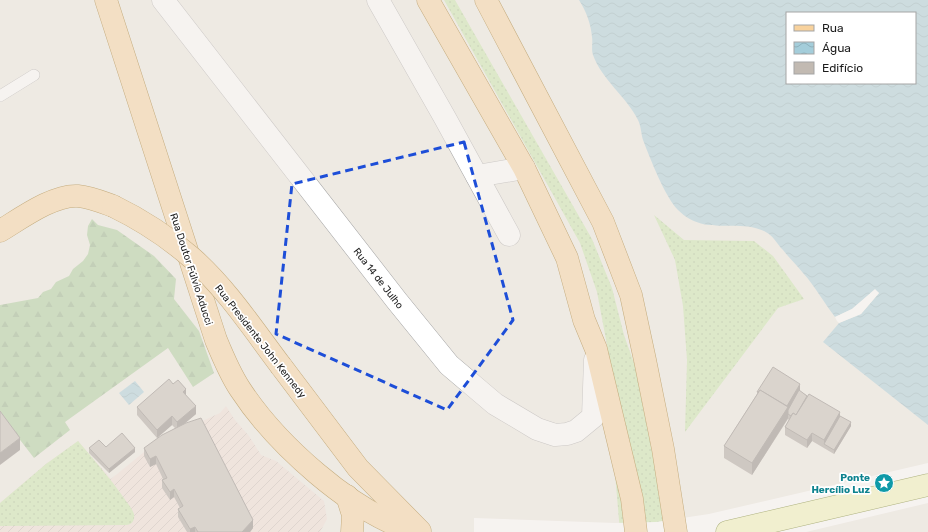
<svg xmlns="http://www.w3.org/2000/svg" width="928" height="532" font-family="Rubik,sans-serif">
  <style>
    .military { fill: url(#military-furrows) }
    .grass { fill: url(#grass-dots) }
    .forest { fill: url(#forest-firs) }
    .water { fill: url(#water-waves); fill-rule: evenodd }
    .pier { fill: #fff }
    .lines { fill: none; stroke-linecap: round; stroke-linejoin: round }
    .service-casing { stroke: #a4a4a4; stroke-width: 12 }
    .minor-casing { stroke: #a4a4a4; stroke-width: 23 }
    .secondary-casing { stroke: #626f08; stroke-width: 23 }
    .primary-casing { stroke: #906405; stroke-width: 23 }
    .service { stroke: #fff; stroke-width: 11 }
    .minor { stroke: #fff; stroke-width: 22 }
    .secondary { stroke: #f3f7b7; stroke-width: 22 }
    .primary { stroke: #f8d29d; stroke-width: 22 }
    .primary-bridge-casing { stroke: #906405; stroke-width: 23; stroke-linecap: butt }
    .primary-bridge { stroke: #f8d29d; stroke-width: 22 }
    .wall { fill: #a7a099 }
    .shaded-wall { fill: #88827d }
    .building { fill: #c2bab2; stroke: #88827d }
    .marked { fill: none; stroke: #1d4ed8; stroke-width: 3; stroke-dasharray: 8 5; stroke-linejoin: round }
    .labels { text-anchor: middle; stroke-width: 3.5; stroke-linejoin: round; paint-order: stroke }
    .street-label { font-size: 10px; fill: #1d1d1d; stroke: #fff }
    .culture-label { font-size: 10px; font-weight: bold; fill: #0d838f; stroke: #fff; text-anchor: end }
  </style>
  <defs>
    <pattern id="military-furrows" width="10" height="10" patternUnits="userSpaceOnUse"><rect width="10" height="10" fill="#efddd6"/><path d="M-1 1l2-2M0 10L10 0M9 11l2-2" fill="none" stroke="#ccbdb7"/></pattern>
    <pattern id="grass-dots" width="8" height="8" patternUnits="userSpaceOnUse"><rect width="8" height="8" fill="#c7e7a9"/><path d="M2 2h.1M6 6h.1" fill="none" stroke="#aac691" stroke-width="1.8" stroke-linecap="round"/></pattern>
    <pattern id="forest-firs" width="22" height="20" patternUnits="userSpaceOnUse"><rect width="22" height="20" fill="#a7cc98"/><path d="M5 1l3.5 6h-7zM16 11l3.5 6h-7z" fill="#8faf83"/></pattern>
    <pattern id="water-waves" width="16" height="10" patternUnits="userSpaceOnUse"><rect width="16" height="10" fill="#a4cdda"/><path d="M0 5q4-4 8 0t8 0" fill="none" stroke="#8db0bb"/></pattern>
  </defs>
  <rect width="100%" height="100%" fill="#eeeae3"/>
  <polygon class="military" points="226,406 235,420 249,436 261,455 276,461 324,501 327,519 320,532 0,532 0,503 46,464 78,441 111,479 144,452 167,437 220,413"/>
  <g class="grass">
    <polygon points="444,0 455,0 592,239 612,288 624,335 677,484 687,532 620,532 612,438 607,345 597,292 580,243"/>
    <polygon points="654,215 684,240 754,241 773,256 804,299 778,308 685,432 687,360 683,306 675,260"/>
    <path d="M 78,441 C 94,460 110,478 124,498 C 127,503 132,508 134,514 C 135,520 132,525 126,525 L 0,526 L 0,503 L 46,464 Z"/>
  </g>
  <polygon class="forest" points="92,219 98,225 117,230 154,256 176,279 174,299 199,331 214,373 193,387 168,348 65,422 70,430 34,458 0,414 0,305 38,298 43,292 51,289 56,282 69,276 73,269 83,261 88,254 90,245 87,235 88,226"/>
  <g class="water">
    <path d="M 579,0 L 928,0 L 928,425 L 823,342 L 839,323 L 861,314 L 879,293 L 875,290 L 852,309 L 835,317 C 824,303 815,286 803,273 C 797,265 789,258 783,250 C 776,243 774,236 764,231 C 736,218 705,237 678,210 C 665,197 650,158 643,140 C 641,133 641,126 638,120 C 626,96 602,80 593,55 C 591,48 593,43 592,37 C 591,24 586,11 579,0 ZM 787,13 L 915,13 L 915,83 L 787,83 Z"/>
    <polygon points="135,381 144,392 129,405 119,393"/>
  </g>
  <g class="pier">
    <polygon points="875,289 879,293 861,314 839,323 837,321 835,317 852,309"/>
    <polygon points="928,463 928,503 806,532 474,532 474,518 615,523 656,522 709,514"/>
  </g>
  <g class="lines">
    <g class="service-casing">
      <polyline id="service" points="0,96 34,75"/>
    </g>
    <g class="minor-casing">
      <g id="minor">
        <polyline points="163,0 397,301 449,365 495,404 537,429 555,435 567,434 576,431 593,417 595,360"/>
        <polyline points="378,0 445,118 509,235"/>
        <polyline points="477,176 524,168"/>
      </g>
    </g>
    <g class="secondary-casing">
      <polyline id="secondary" points="727,532 928,485"/>
    </g>
    <g class="primary-casing">
      <g id="primary">
        <path d="M 106,0 L 216,340 C 223,357 230,374 240,389 C 276,444 351,512 415,532"/>
        <polyline points="428,0 524,168 567,258 584,320 596,349 632,499 636,532"/>
        <polyline points="486,0 603,222 631,295 645,360 663,449 676,532"/>
        <path d="M 0,231 C 20,219 54,194 78,196 C 90,197 102,202 113,206"/>
        <polyline points="281,366 358,468 420,531"/>
        <polyline points="347,496 353,515 352,532"/>
      </g>
    </g>
    <use href="#service" class="service"/>
    <use href="#minor" class="minor"/>
    <use href="#secondary" class="secondary"/>
    <use href="#primary" class="primary"/>
    <g class="primary-bridge-casing">
      <path id="primary-bridge" d="M 113,206 C 142,220 168,237 192,258 C 227,289 253,329 281,366"/>
    </g>
    <use href="#primary-bridge" class="primary-bridge"/>
  </g>
  <g class="wall">
    <polygon points="173,384 186,395 196,414 184,424 253,528 250,532 187,532 178,517 178,509 180,508 174,497 170,500 162,488 162,480 163,479 156,464 150,467 144,456 144,448 175,428 172,425 157,438 137,415 137,407"/>
    <polygon points="800,391 840,416 851,426 834,454 812,441 807,448 785,435 785,427 789,420 788,419 752,475 724,458 724,446 757,394 757,392"/>
    <polygon points="106,447 135,452 109,473 89,453 89,448"/>
  </g>
  <g class="shaded-wall">
    <polygon points="800,384 800,393 788,414 788,418 752,475 752,463"/>
    <polygon points="186,389 186,397 183,392"/>
    <polygon points="196,406 196,414 177,430 177,422"/>
    <polygon points="840,412 840,420 824,444 824,440"/>
    <polygon points="172,416 172,425 157,438 157,430"/>
    <polygon points="851,422 851,426 834,454 834,450"/>
    <polygon points="812,433 812,441 807,448 807,440"/>
    <polygon points="20,438 20,450 0,465 0,453"/>
    <polygon points="135,448 135,452 109,473 109,469"/>
    <polygon points="156,456 156,464 150,467 150,459"/>
    <polygon points="174,489 174,497 170,500 170,492"/>
    <polygon points="253,520 253,528 250,532 242,532"/>
    <polygon points="195,527 195,532 190,532 190,529"/>
  </g>
  <g class="building">
    <polygon points="773,367 800,384 787,406 760,390 758,392 757,392"/>
    <polygon points="169,379 173,384 178,380 186,389 183,392 196,406 177,422 172,416 157,430 137,407"/>
    <polygon points="760,390 788,407 752,463 724,446"/>
    <polygon points="799,390 807,396 796,415 793,413 791,416 788,414 788,410"/>
    <polygon points="809,394 840,412 824,440 812,433 807,440 785,427 793,413 796,415"/>
    <polygon points="0,411 20,438 0,453"/>
    <polygon points="840,416 851,422 834,450 824,444"/>
    <polygon points="201,418 253,520 242,532 198,532 195,527 190,529 178,509 183,506 174,489 170,492 162,480 167,478 156,456 150,459 144,448 162,435 186,423"/>
    <polygon points="122,433 135,448 109,469 89,448 99,440 106,447"/>
  </g>
  <path d="M0 0H928V532H0ZM 464,142 L 513,320 L 447,410 L 276,334 L 292,184 Z" fill="#eeeae3" fill-opacity=".55" fill-rule="evenodd"/>
  <path class="marked" d="M 464,142 L 513,320 L 447,410 L 276,334 L 292,184 Z"/>
  <defs>
    <g id="sight-disc" transform="scale(1)"><circle r="9.5" fill="#0f9aa8" stroke="#fff"/><path d="M0-6L1.8-2.2L6-1.7L2.9 1.2L3.7 5.4L0 3.3L-3.7 5.4L-2.9 1.2L-6-1.7L-1.8-2.2Z" fill="#fff"/></g>
  </defs>
  <g fill-rule="evenodd">
    <use href="#sight-disc" x="884" y="483"/>
  </g>
  <g class="labels">
    <g class="street-label">
      <text transform="translate(192 269) rotate(72)" y="4">Rua Doutor Fúlvio Aducci</text>
      <text transform="translate(379 278) rotate(52)" y="4">Rua 14 de Julho</text>
      <text transform="translate(261 341) rotate(52)" y="4">Rua Presidente John Kennedy</text>
    </g>
    <g class="culture-label">
      <text x="870" y="481">Ponte<tspan x="870" dy="12">Hercílio Luz</tspan></text>
    </g>
  </g>
  <rect x="786" y="12" width="130" height="72" fill="#ffffff" stroke="#a5a5a5"/>
  <rect x="794" y="25" width="20" height="6" fill="#f8d29d" stroke="#a5a5a5"/>
  <text x="822" y="32" font-size="12" fill="#1d1d1d">Rua</text>
  <rect x="794" y="42" width="20" height="12" fill="url(#water-waves)" stroke="#a5a5a5"/>
  <text x="822" y="52" font-size="12" fill="#1d1d1d">Água</text>
  <rect x="794" y="62" width="20" height="12" fill="#c2bab2" stroke="#a5a5a5"/>
  <text x="822" y="72" font-size="12" fill="#1d1d1d">Edifício</text>
</svg>
